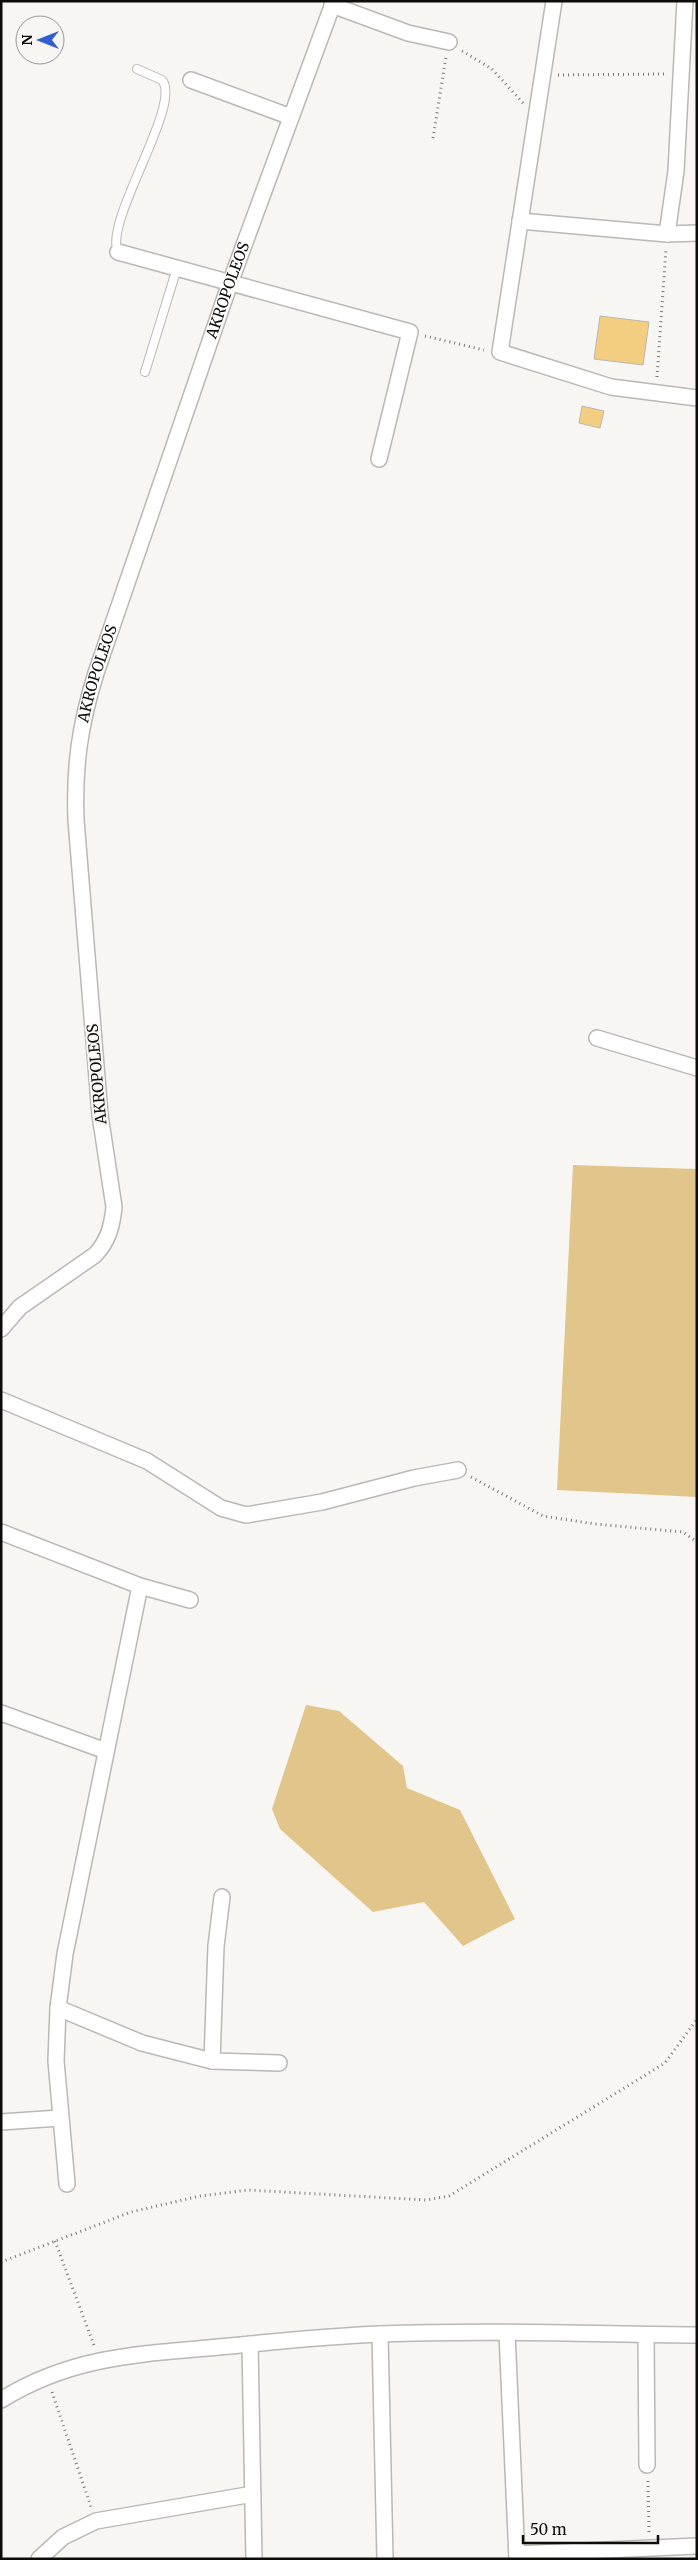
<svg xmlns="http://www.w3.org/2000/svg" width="698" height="2560" font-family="Merriweather,serif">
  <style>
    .green { fill: #e1c58a }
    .building { fill: #f3ce80; stroke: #b9b7b3 }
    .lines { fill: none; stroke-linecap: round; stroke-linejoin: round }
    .lane-casing { stroke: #bab8b4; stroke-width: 10 }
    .street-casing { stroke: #bab8b4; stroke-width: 18 }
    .path { stroke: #797976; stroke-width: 3; stroke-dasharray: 1 4; stroke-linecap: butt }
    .lane { stroke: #fff; stroke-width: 8 }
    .street { stroke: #fff; stroke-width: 15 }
    .labels { text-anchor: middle; stroke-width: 4; stroke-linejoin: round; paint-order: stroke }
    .street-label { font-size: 15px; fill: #0c0c0a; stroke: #f8f6f2 }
  </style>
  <rect width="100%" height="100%" fill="#f8f6f2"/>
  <g class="green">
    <polygon points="573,1165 697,1169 697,1497 557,1490"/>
    <polygon points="306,1705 339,1711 403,1766 407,1788 460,1810 515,1919 463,1946 424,1902 373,1912 280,1829 272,1809"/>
  </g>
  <g class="building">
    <polygon points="600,316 649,322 643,365 594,359"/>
    <polygon points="582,406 604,411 600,428 579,423"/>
  </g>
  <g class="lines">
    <g class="lane-casing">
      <g id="lane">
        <path d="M 118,252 C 103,222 183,104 162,80 L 137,69"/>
        <polyline points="145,372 177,268"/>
      </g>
    </g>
    <g class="street-casing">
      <g id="street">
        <polyline points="554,1 500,352 611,387 697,398"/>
        <polyline points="332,5 408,33 449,42"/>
        <polyline points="191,80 291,117"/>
        <polyline points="520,221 667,234 697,233"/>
        <polyline points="667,234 676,171 685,1"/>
        <polyline points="118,252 410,332 379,459"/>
        <polyline points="597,1038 697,1068"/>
        <path id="s1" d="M 1,1329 L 20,1307 L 95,1255 C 108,1241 112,1227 114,1207 L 100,1115 L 76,820 C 74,766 80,724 96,673 L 230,283 L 334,1"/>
        <polyline points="1,1400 147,1461 221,1508 246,1515 322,1502 414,1478 458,1470"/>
        <polyline points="1,1532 140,1586 190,1600"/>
        <polyline points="1,1713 106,1751"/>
        <polyline points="58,2008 142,2043 212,2061 279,2063"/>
        <polyline points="212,2061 216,1946 222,1897"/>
        <polyline points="1,2122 60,2118"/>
        <polyline points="67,2184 56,2061 58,2008 65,1954 140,1586"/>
        <polyline points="507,2333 517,2559"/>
        <polyline points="380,2334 385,2559"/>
        <polyline points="646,2335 647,2465"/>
        <polyline points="250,2344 254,2559"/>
        <path d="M 1,2400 C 75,2354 146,2354 230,2346 C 280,2341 330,2336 380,2334 C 485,2330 591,2334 697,2335"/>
        <polyline points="517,2554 697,2546"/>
        <polyline points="39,2559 63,2537 96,2521 253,2494"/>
      </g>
    </g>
    <g class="path">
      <polyline points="462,51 492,69 523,103"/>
      <polyline points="558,75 666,74"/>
      <polyline points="433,138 446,57"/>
      <polyline points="425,336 484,350"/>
      <polyline points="657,377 666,249"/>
      <polyline points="471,1477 543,1516 595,1524 683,1532 697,1542"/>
      <polyline points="55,2241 95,2348"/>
      <polyline points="1,2262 131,2212 200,2196 248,2190 426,2200 449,2196 665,2063 697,2019"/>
      <polyline points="52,2392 91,2507"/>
      <polyline points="648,2481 649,2532"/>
    </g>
    <use href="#lane" class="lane"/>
    <use href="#street" class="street"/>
  </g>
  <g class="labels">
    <g class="street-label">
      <text dy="5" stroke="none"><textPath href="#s1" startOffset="1116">AKROPOLEOS</textPath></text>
      <text dy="5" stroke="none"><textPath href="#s1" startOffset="711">AKROPOLEOS</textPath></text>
      <text transform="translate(97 1074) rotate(-95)" y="5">AKROPOLEOS</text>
    </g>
  </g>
  <rect width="698" height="2560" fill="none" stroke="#0c0c0a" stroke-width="5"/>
  <g transform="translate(40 40) rotate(270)"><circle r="24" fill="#f8f6f2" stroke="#9a9895"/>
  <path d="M0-4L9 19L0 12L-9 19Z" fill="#345ece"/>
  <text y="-8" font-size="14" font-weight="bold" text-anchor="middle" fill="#0c0c0a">N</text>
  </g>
  <path d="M523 2535v8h135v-8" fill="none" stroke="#0c0c0a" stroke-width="2.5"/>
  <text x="530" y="2535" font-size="15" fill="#0c0c0a" stroke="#f8f6f2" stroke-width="4" paint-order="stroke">50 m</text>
</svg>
